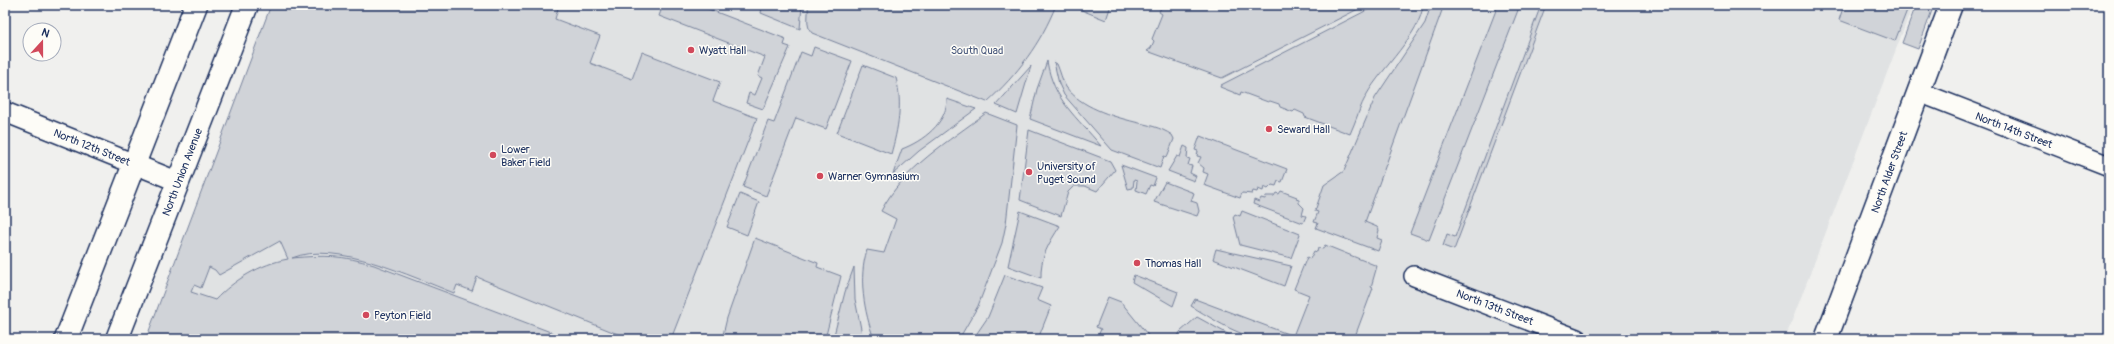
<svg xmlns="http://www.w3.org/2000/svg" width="2114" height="344" font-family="Pangolin,sans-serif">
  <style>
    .built { fill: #e0e2e3 }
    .green { fill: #d0d3d8; stroke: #76819b; fill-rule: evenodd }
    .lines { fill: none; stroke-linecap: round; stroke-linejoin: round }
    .minor-casing { stroke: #1b2f5e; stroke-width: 22 }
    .tertiary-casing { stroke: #1b2f5e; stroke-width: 25 }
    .minor { stroke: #fdfcf7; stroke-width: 19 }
    .tertiary { stroke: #fdfcf7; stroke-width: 22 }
    .poi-dot { fill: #d1495b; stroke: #fdfcf7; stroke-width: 1.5 }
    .labels { text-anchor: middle; stroke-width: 3; stroke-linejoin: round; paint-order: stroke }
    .poi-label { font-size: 11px; fill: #1b2f5e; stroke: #fdfcf7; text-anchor: start }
    .park-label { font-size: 11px; fill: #48587c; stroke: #fdfcf7 }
    .street-label { font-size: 11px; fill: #1b2f5e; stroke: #fdfcf7 }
  </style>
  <rect width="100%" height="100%" fill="#f0f0ee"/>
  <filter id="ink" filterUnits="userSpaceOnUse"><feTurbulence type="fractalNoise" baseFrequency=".025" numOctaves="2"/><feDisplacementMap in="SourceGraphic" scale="8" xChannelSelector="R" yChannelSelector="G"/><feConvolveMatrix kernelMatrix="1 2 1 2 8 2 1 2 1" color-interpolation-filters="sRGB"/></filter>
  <g filter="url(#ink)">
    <polygon class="built" points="271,5 1913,5 1785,339 146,339"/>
    <g class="green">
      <path d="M 271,5 L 559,5 L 555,19 L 600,36 L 590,63 L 632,79 L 642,52 L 720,82 L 713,101 L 757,118 L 671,339 L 630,339 L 477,277 L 472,291 L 457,285 L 454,293 C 412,277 335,240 292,258 C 325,255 342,255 374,265 L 569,339 L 146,339 ZM 280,241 L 288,259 C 260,264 234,280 215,300 L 191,292 L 194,285 L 201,288 L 209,267 L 215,270 L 219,275 Z"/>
      <polygon points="663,5 698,5 786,39 784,45 790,47 763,109 746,103 749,93 755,95 762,78 758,76 765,57 659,16"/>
      <polygon points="755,5 802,5 800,29 761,13 762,8"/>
      <path d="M 808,5 L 1056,5 C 1041,43 1017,75 987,102 L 812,33 C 805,26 809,14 808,5 Z"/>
      <polygon points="1080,5 1111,5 1106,20 1079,9"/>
      <polygon points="1162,5 1366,5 1222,78 1147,51 1151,48 1154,41 1152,39 1162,14 1159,12"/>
      <path d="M 1377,5 L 1423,5 C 1421,33 1381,69 1367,94 C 1360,106 1356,121 1350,134 L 1305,117 L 1304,114 L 1295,110 L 1293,112 L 1280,107 L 1279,104 L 1270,101 L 1268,102 L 1241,92 L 1240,95 L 1220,87 L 1221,85 Z"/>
      <polygon points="1431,5 1444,5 1365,222 1377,227 1379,230 1377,238 1382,240 1378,251 1316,228 1318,223 1314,222 1318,212 1315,211 1324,185 1344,171 1375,98 1425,23"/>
      <polygon points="1498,5 1520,5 1429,240 1410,233"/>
      <polygon points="1541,5 1546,5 1454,250 1443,246 1447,234 1455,237"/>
      <polygon points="1844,5 1909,5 1895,41 1839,20"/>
      <polygon points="1916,5 1934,5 1918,49 1902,43"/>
      <polygon points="814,47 852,61 826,129 796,118 766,196 743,187 768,121 774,123 801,52 811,56"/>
      <path d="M 1047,61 C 1053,100 1077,117 1101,146 L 1030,119 L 1037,89 Z"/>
      <path d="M 1054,62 L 1057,64 C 1060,71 1062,80 1066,87 C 1081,107 1111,116 1135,122 C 1148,125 1160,127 1172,135 L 1174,139 L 1167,157 L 1164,156 L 1160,168 L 1112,150 L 1064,95 L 1059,84 Z"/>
      <path d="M 863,65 L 896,78 C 903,104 898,129 891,154 L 837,133 Z"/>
      <polygon points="1031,66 1017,114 996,105"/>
      <path d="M 947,99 L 976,109 L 919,151 L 893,174 L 902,149 C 923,141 947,123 947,99 Z"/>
      <path d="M 986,113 L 1017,125 L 1006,224 L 1002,243 L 978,306 L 959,339 L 874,339 C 864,311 858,278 867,250 L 884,253 L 896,219 L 881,211 C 904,167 948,142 986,113 Z"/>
      <polygon points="1029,130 1110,161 1115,170 1097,191 1085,186 1074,186 1068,192 1061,216 1020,200"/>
      <polygon points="1200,136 1287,169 1282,182 1278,181 1276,186 1272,185 1268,189 1264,187 1263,191 1258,189 1257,192 1253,191 1252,194 1242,193 1240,198 1204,185 1208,174 1203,172 1204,168 1198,163 1201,157 1197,156 1198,151 1195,150"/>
      <polygon points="1184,146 1188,148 1187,158 1190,159 1188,165 1192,166 1190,173 1196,176 1194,181 1168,171 1177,156 1180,157"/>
      <polygon points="1121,165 1156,178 1153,186 1150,185 1146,194 1136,190 1137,181 1134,180 1133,188 1128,189"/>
      <polygon points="1165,182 1194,193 1191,201 1197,203 1199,211 1197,216 1154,202"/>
      <polygon points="1281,191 1297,197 1296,199 1299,200 1299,203 1304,208 1302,215 1306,216 1303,223 1253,204 1254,200 1259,202 1261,198 1265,199 1266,196 1274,196 1276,193 1279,194"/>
      <polygon points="740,194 759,202 747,235 727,227"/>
      <path d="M 1020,211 L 1060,226 C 1049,243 1040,257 1041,278 L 1008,266 Z"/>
      <polygon points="1242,211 1300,234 1291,258 1240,245 1233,217 1235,214 1240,216"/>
      <polygon points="755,238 818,263 817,267 841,276 825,339 722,339 727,318"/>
      <path d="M 1325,245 L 1377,266 L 1371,287 L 1373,288 L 1354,339 C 1324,339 1269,344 1243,334 C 1224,327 1208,316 1191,306 L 1195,299 L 1293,336 L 1309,295 L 1294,289 L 1307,257 L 1310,259 L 1314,251 L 1317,252 L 1318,248 L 1323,249 Z"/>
      <polygon points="1216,249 1291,266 1284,286 1213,259"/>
      <polygon points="854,267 855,299 863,339 833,339 845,292"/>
      <polygon points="1005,275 1042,288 1037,300 1051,306 1038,339 973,339 988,317"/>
      <polygon points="1134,275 1178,292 1173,306 1132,282"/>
      <polygon points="1108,297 1121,302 1151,339 1103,339 1098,336 1101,329 1096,327"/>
      <polygon points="1197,317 1237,339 1177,339 1180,332"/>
    </g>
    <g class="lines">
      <g class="minor-casing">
        <g id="minor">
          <polyline points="1919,92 2109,166"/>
          <polyline points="5,112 179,182"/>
          <polyline points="1414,276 1577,339"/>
        </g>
      </g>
      <g class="tertiary-casing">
        <g id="tertiary">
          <polyline points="66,339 196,5"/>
          <polyline points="117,339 247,5"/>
          <polyline points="1826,339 1951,5"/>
        </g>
      </g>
      <use href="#minor" class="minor"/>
      <use href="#tertiary" class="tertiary"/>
    </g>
  </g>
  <g class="poi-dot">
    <circle cx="691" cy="50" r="4"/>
    <circle cx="1269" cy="129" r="4"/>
    <circle cx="493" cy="155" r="4"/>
    <circle cx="1029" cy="172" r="4"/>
    <circle cx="820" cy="176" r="4"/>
    <circle cx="1137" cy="263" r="4"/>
    <circle cx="366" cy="315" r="4"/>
  </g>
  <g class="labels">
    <g class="poi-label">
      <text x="699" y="54">Wyatt Hall</text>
      <text x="1277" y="133">Seward Hall</text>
      <text x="501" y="153">Lower<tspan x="501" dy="13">Baker Field</tspan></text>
      <text x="1037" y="170">University of<tspan x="1037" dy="13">Puget Sound</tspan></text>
      <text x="828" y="180">Warner Gymnasium</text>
      <text x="1145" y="267">Thomas Hall</text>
      <text x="374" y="319">Peyton Field</text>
    </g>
    <g class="park-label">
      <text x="977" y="54">South Quad</text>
    </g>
    <g class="street-label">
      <text transform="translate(2014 130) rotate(21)" y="4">North 14th Street</text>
      <text transform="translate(92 147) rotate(22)" y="4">North 12th Street</text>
      <text transform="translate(182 172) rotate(-69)" y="4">North Union Avenue</text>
      <text transform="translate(1889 172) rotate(-70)" y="4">North Alder Street</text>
      <text transform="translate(1495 307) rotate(21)" y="4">North 13th Street</text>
    </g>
  </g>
  <rect width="2114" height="344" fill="none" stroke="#fdfcf7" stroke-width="20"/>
  <rect x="10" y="10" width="2094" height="324" fill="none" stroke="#1b2f5e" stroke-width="1.5" filter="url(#ink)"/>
  <g transform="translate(42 42) rotate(21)"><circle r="19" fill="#fdfcf7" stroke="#a3aaba"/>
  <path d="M0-3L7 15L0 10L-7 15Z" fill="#d1495b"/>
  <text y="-6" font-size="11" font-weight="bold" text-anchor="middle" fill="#1b2f5e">N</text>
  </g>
</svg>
